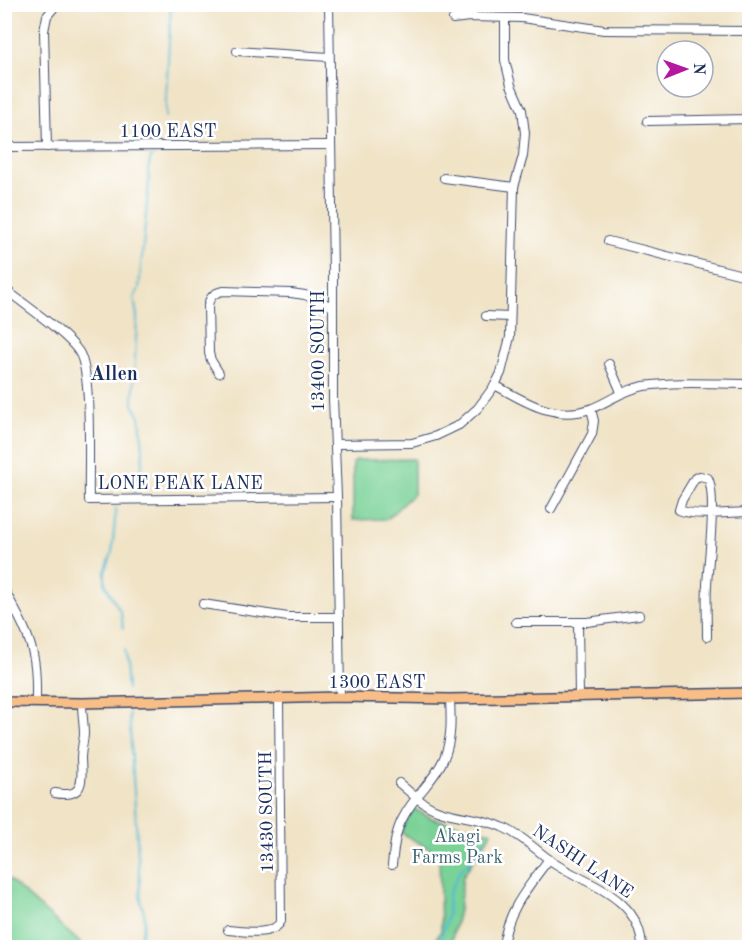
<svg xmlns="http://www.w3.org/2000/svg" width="754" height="952" font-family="'Old Standard TT',serif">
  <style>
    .green { fill: #7ad297; stroke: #4a807a; stroke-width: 1.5 }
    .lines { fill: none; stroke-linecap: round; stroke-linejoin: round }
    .stream { stroke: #54b9d3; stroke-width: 2 }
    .minor-casing { stroke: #3b4a6e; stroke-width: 10 }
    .major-casing { stroke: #3b4a6e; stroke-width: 12 }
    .minor { stroke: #fff; stroke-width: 8 }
    .major { stroke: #f7be87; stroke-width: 9 }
    .labels { text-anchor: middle; stroke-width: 5; stroke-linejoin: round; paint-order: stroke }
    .street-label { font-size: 18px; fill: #1b2f5e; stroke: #fff }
    .park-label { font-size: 18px; fill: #38606f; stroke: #fff }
    .neighbourhood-label { font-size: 20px; font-weight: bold; fill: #1b2f5e; stroke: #fff }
  </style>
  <rect width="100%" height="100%" fill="#fff"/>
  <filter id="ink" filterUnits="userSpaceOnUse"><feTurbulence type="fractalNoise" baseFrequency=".0167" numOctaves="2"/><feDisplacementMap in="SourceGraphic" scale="12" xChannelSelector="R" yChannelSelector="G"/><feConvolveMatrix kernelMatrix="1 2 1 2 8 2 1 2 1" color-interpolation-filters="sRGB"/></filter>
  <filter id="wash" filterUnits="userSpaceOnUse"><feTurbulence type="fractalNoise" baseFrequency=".008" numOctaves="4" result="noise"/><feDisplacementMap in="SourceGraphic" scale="24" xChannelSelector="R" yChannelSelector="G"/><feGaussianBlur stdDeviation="1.35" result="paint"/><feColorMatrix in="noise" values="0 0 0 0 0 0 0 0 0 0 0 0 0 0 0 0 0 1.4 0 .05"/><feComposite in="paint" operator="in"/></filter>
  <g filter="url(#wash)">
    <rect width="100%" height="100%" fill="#f0e3c6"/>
    <g class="green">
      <polygon points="414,459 414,493 387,519 353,520 353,463 357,460"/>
      <polygon points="414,809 434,819 492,832 463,876 459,910 450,947 430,947 441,931 439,854 401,833 406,821"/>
      <polygon points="4,876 5,876 85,947 5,947"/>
    </g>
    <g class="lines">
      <g class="stream">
        <polyline points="165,117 171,4"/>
        <polyline points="134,493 142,465 143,450 140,417 133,404 137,316 134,298 139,288 149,182 148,170 151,157 153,155"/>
        <polyline points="116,508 112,553 105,572 105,584 121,613 123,628"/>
        <polyline points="124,650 127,689"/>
        <path d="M 129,713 L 141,902 C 149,926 142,922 140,943 L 143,948"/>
        <polyline points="436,948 440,941 448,914 448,895 461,869 480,852 484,840"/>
      </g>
    </g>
  </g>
  <g filter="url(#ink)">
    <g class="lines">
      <g class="minor-casing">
        <g id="minor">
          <polyline points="329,4 333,273 333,398 337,497 340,697"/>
          <polyline points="453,19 469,17 522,18 604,30 750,31"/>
          <polyline points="237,51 329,57"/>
          <polyline points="647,121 750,119"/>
          <polyline points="4,147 331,145"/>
          <polyline points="47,147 44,31 47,16 57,4"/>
          <polyline points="444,178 514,187"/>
          <polyline points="608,241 750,277"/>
          <path d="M 4,288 C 23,304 67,333 79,352 C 93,374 88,469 89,500 L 337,497"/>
          <polyline points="486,316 510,317"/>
          <polyline points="609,364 621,392"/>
          <path d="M 219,373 L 211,360 L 209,353 L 208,305 C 210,296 215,292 224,291 L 291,293 L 305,295 L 333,307"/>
          <path d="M 495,385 C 525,402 555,421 590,409 C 609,402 622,390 644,386 C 678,381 715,384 750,384"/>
          <polyline points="335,444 412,443 436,436 459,425 478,408 495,385 501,373 510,337 514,187 523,156 525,133 522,110 511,85 505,60 505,18"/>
          <polyline points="551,509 592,434 594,421 591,409"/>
          <path d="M 4,589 C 15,610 28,631 33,654 C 37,670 36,686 36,702"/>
          <polyline points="203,604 288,617 339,617"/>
          <polyline points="516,622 587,622 639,615"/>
          <polyline points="578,622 579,697"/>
          <path d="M 707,637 C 707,620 706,602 707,585 C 708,563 717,496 708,478 L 700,476 L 695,478 L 682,500 L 679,510 C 695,517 731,512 750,512"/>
          <path d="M 399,783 C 412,794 424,806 440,811 C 461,818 483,818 502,827 C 521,835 535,849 551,861 C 586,885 641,896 642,948"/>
          <path d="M 55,793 C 85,799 82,780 81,759 C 81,751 83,743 84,735 C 84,724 82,714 82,703"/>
          <path d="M 392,865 C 394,848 395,831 404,816 C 415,795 435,780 444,758 C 452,739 451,719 450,699"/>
          <path d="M 228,930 C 243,931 273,937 281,921 L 279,698"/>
          <path d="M 503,948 C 506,912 528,887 549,859"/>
        </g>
      </g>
      <g class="major-casing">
        <polyline id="major" points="4,702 82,703 340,697 450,699 750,693"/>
      </g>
      <use href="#minor" class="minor"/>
      <use href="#major" class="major"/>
    </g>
  </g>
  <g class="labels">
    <g class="street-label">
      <text x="168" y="137">1100 EAST</text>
      <text transform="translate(318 351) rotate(-90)" y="6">13400 SOUTH</text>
      <text x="180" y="489">LONE PEAK LANE</text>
      <text x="377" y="688">1300 EAST</text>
      <text transform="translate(266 812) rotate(-91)" y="6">13430 SOUTH</text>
      <text transform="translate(583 861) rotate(34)" y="6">NASHI LANE</text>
    </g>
    <g class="park-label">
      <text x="457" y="842">Akagi<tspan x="457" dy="21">Farms Park</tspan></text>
    </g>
    <g class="neighbourhood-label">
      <text x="114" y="380">Allen</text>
    </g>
  </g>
  <rect width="754" height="952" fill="none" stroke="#fff" stroke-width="24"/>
  <g transform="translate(685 69) rotate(89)"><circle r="28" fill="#ffffff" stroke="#a4acbf" stroke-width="1.5"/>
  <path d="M0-4.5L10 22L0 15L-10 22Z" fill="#b5179e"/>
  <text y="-9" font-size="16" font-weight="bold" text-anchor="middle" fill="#1b2f5e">N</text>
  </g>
</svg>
